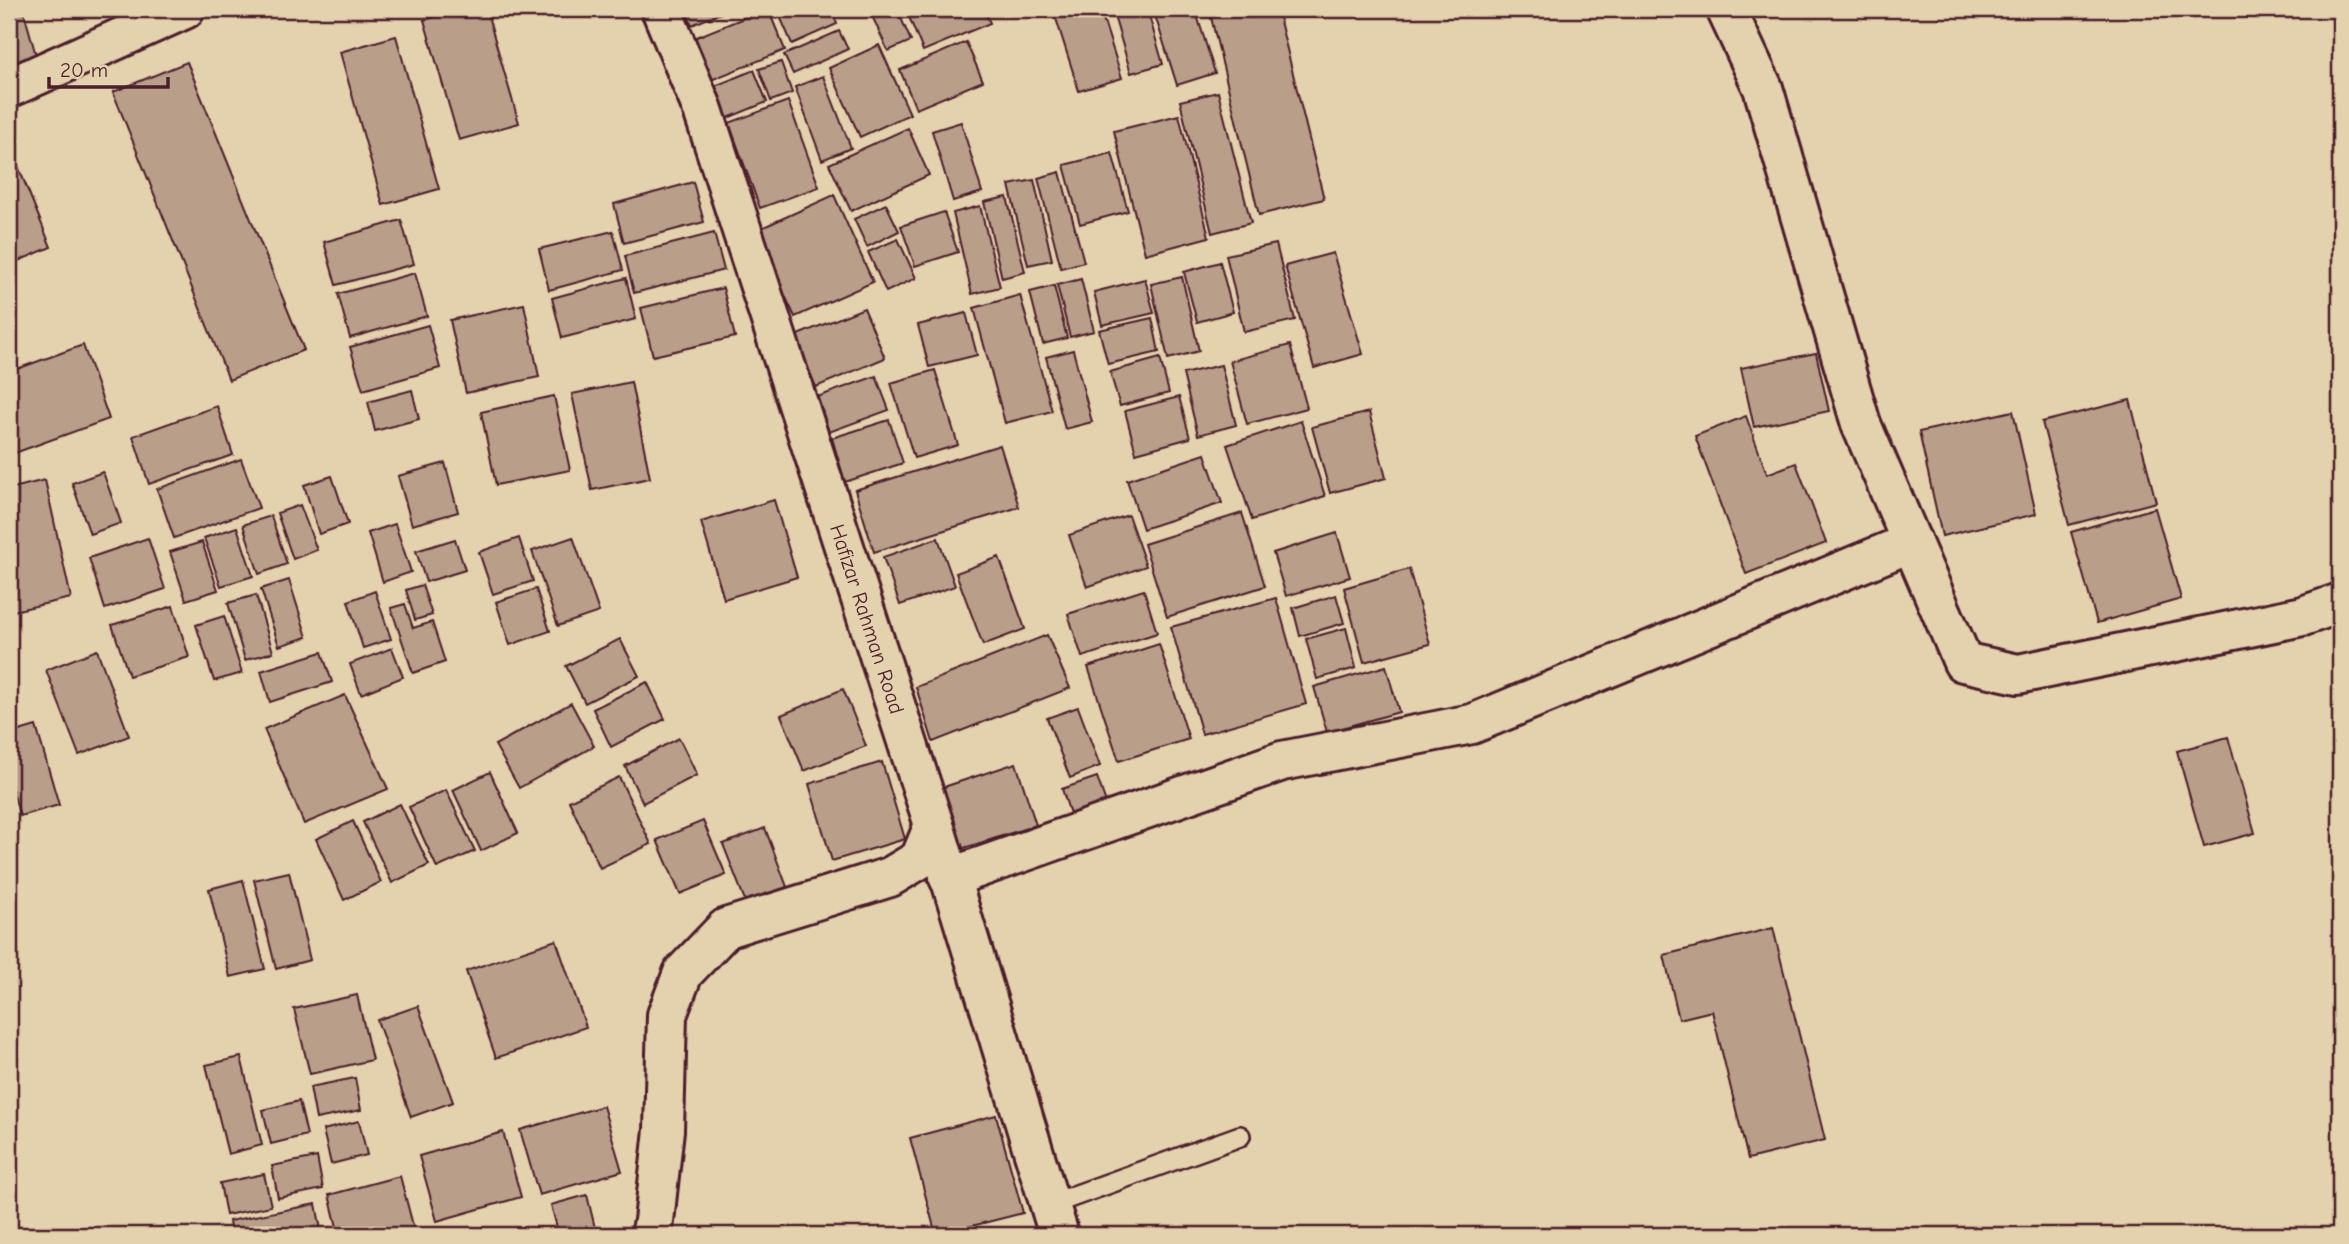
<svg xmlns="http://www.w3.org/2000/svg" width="2349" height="1244" font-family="'Comic Neue',sans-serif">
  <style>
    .building { fill: #b99f8a; stroke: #4a1f2b; stroke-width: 2 }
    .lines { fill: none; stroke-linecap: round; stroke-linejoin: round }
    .service-casing { stroke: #4a1f2b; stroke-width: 24 }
    .minor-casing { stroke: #4a1f2b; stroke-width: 44 }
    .tertiary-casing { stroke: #4a1f2b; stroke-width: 44 }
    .service { stroke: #e4d1ae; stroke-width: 19 }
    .minor { stroke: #e4d1ae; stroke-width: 38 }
    .tertiary { stroke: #e4d1ae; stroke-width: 38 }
    .labels { text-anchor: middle; stroke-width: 7; stroke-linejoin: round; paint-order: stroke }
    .street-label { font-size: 21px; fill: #4a1f2b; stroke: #e4d1ae }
  </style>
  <rect width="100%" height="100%" fill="#e4d1ae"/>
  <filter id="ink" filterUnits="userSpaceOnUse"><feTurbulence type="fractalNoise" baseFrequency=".0143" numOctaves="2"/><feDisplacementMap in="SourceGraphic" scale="14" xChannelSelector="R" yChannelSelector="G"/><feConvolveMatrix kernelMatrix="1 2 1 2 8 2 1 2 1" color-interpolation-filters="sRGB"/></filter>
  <g filter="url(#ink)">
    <g class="building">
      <polygon points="9,9 23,9 37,59 9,67"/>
      <polygon points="463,9 486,9 519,123 459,140 424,20"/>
      <polygon points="685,9 730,9 692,25"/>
      <polygon points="766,9 768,9 785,50 711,80 694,38"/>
      <polygon points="791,9 831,9 837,24 792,44 779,14"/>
      <polygon points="869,9 897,9 911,41 888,51"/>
      <polygon points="914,9 984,9 990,23 923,51 907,12"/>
      <polygon points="1053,9 1100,9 1122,78 1079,91"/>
      <polygon points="1112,9 1147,9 1163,64 1131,73"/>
      <polygon points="1153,9 1195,9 1215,73 1177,85"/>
      <polygon points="1227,9 1277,9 1324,199 1259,215 1210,13"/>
      <polygon points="839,31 848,49 793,74 784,55"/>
      <polygon points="396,36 439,189 383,205 340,52"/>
      <polygon points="966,42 983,81 916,109 900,70"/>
      <polygon points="879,45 910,114 860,137 829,68"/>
      <polygon points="187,62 304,350 229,380 113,92"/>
      <polygon points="781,62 792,93 771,101 759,69"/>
      <polygon points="754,70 767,102 723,120 710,88"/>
      <polygon points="823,76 851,148 822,160 795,87"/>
      <polygon points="1218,92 1251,223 1212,233 1180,101"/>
      <polygon points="788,101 819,187 760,208 729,123"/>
      <polygon points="1179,115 1209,237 1145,254 1114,131"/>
      <polygon points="961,122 982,192 953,201 932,131"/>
      <polygon points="908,128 929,175 851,211 829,164"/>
      <polygon points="9,144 51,247 9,265"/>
      <polygon points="1112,153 1128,211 1080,224 1064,165"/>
      <polygon points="1060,172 1084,262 1061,268 1038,178"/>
      <polygon points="1034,180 1052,260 1028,265 1009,185"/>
      <polygon points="693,182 704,222 624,243 614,204"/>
      <polygon points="834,195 873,282 795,317 755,231"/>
      <polygon points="1007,197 1025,272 1002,278 984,202"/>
      <polygon points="886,204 899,231 867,247 854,219"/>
      <polygon points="980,206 1000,287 972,294 953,213"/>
      <polygon points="944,212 958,252 915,266 901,226"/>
      <polygon points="401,220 414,264 336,285 324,242"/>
      <polygon points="613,231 623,270 549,290 539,249"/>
      <polygon points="714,233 724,270 634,293 625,256"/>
      <polygon points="898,239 916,278 886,292 868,252"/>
      <polygon points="1276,244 1295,320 1244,332 1226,255"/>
      <polygon points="1333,253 1363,354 1314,368 1285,266"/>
      <polygon points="1220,262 1233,312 1197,322 1184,272"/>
      <polygon points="415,273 427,316 350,338 338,294"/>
      <polygon points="1182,277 1199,351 1168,359 1151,284"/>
      <polygon points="626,278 636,319 562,338 552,298"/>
      <polygon points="1081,279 1094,331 1070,337 1057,285"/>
      <polygon points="1145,279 1154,313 1102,325 1094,292"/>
      <polygon points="1054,286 1067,338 1043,344 1030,292"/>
      <polygon points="723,288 735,337 653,356 641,308"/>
      <polygon points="1020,295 1052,411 1005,423 974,308"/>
      <polygon points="524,304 539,377 466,393 450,320"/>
      <polygon points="864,308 885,358 816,387 795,336"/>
      <polygon points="966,313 977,355 929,367 918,325"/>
      <polygon points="1152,318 1159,352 1108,364 1099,330"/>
      <polygon points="428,325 440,368 363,390 350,347"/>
      <polygon points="83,345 109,419 9,455 9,405 11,404 14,370"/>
      <polygon points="1290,345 1307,408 1247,424 1230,361"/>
      <polygon points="1073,350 1092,422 1065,429 1046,357"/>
      <polygon points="1816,353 1829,411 1754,427 1741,368"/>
      <polygon points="1160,358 1169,393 1120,406 1110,372"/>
      <polygon points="1221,365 1236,425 1198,435 1183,374"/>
      <polygon points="935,370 958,445 914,458 891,383"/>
      <polygon points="876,376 889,410 829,432 817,397"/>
      <polygon points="631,382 650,478 592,490 572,394"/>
      <polygon points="412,390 419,419 375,431 368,402"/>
      <polygon points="554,396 570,470 496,485 481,412"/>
      <polygon points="1179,397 1190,438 1136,453 1125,411"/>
      <polygon points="2130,400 2156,502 2069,525 2042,422"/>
      <polygon points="217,406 233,455 149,484 133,436"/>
      <polygon points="2013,411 2036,514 1942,536 1919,432"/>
      <polygon points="1369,412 1386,478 1330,493 1312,427"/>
      <polygon points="1746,416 1767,474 1796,463 1826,543 1746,574 1695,436"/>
      <polygon points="889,420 903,463 845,482 832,438"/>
      <polygon points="1301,421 1325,496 1252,520 1227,445"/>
      <polygon points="1000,445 1019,507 874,552 855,490"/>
      <polygon points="1205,454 1222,503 1143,529 1127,480"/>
      <polygon points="241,459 259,508 174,538 157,489"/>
      <polygon points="445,463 458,512 412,525 398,476"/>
      <polygon points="103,472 121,523 90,534 72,483"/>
      <polygon points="332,476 348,524 319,534 304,485"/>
      <polygon points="45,480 71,598 9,612 9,489"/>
      <polygon points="774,500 797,577 724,599 701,522"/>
      <polygon points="300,505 317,550 293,559 277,513"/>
      <polygon points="2155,508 2181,599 2097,623 2071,532"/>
      <polygon points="1242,513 1265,586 1167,617 1144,544"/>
      <polygon points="1128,515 1146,566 1087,587 1069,535"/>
      <polygon points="271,516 287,564 259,574 243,525"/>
      <polygon points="395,524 411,572 383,582 368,533"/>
      <polygon points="237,527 253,576 221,586 204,538"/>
      <polygon points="1337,533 1350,577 1286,596 1273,553"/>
      <polygon points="573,537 599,612 558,626 532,551"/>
      <polygon points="148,538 165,589 105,609 89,558"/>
      <polygon points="519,538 533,581 493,594 479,552"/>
      <polygon points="938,538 955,586 900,605 883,557"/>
      <polygon points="455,539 465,570 426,582 416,551"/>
      <polygon points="202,542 218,590 186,600 170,552"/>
      <polygon points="999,557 1025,629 983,645 956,573"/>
      <polygon points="1409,569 1430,644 1364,662 1344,588"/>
      <polygon points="289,580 307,637 279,646 261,589"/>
      <polygon points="422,585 432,615 415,620 406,590"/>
      <polygon points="536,589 550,631 510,645 496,602"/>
      <polygon points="1144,590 1157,633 1082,657 1068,614"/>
      <polygon points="375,591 391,639 363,648 348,601"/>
      <polygon points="256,595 273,652 245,660 228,603"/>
      <polygon points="1336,595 1344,623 1300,636 1293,608"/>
      <polygon points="1276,598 1306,704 1202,734 1171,627"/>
      <polygon points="405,604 413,628 432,622 445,662 413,673 391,608"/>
      <polygon points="173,606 189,657 129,676 112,625"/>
      <polygon points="224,616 242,673 214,681 196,625"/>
      <polygon points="1346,628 1356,668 1317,679 1306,639"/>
      <polygon points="1047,635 1070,688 933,742 916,687"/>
      <polygon points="620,639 639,676 585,703 566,666"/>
      <polygon points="1159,644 1189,739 1119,761 1088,667"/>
      <polygon points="392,648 403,677 361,694 350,664"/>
      <polygon points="97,650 129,736 79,755 46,670"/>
      <polygon points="322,652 332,682 270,702 261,671"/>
      <polygon points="1386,666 1399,712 1327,732 1314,687"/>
      <polygon points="647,682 665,719 611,747 593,709"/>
      <polygon points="843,689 866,746 804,771 781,715"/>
      <polygon points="345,695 388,789 304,824 264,729"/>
      <polygon points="571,703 594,746 519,788 495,745"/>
      <polygon points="1078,707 1100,766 1070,778 1047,718"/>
      <polygon points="36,726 59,805 20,816 9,778 9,734"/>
      <polygon points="2228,737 2255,833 2204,847 2177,751"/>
      <polygon points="679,738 697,775 643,803 625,766"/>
      <polygon points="882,762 905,839 832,861 809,784"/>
      <polygon points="1016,763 1036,825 961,849 941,788"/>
      <polygon points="490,772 518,833 481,851 453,790"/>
      <polygon points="619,777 651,844 600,868 569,801"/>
      <polygon points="1097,777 1109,811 1073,823 1062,789"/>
      <polygon points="446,790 475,851 437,868 409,807"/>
      <polygon points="400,804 429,865 392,883 363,822"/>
      <polygon points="353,821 381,882 344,900 316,839"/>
      <polygon points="703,821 726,875 680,894 657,840"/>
      <polygon points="765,828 787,887 746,903 723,844"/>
      <polygon points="289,872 310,960 276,969 254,880"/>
      <polygon points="243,880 265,969 230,977 209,889"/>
      <polygon points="1773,928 1825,1140 1748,1159 1712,1011 1679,1019 1664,955"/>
      <polygon points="556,940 586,1027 496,1058 466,971"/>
      <polygon points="357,995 372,1060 310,1074 294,1009"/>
      <polygon points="418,1006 453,1102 411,1117 377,1020"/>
      <polygon points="241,1057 262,1145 228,1154 206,1065"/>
      <polygon points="355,1078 361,1110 316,1119 310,1087"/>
      <polygon points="299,1101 307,1135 271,1144 263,1110"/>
      <polygon points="603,1106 622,1171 539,1195 520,1130"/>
      <polygon points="996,1115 1023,1213 936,1235 910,1138"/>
      <polygon points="359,1121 367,1155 331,1164 323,1130"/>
      <polygon points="503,1132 521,1197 437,1221 419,1156"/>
      <polygon points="317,1157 323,1189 278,1198 272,1166"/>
      <polygon points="264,1174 271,1206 226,1215 220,1183"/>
      <polygon points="400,1176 415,1233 406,1235 339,1235 329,1195"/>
      <polygon points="587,1195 596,1232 585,1235 559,1235 551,1205"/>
      <polygon points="316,1204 322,1235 231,1235 229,1221"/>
    </g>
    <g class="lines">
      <g class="service-casing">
        <polyline id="service" points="1049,1205 1240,1136"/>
      </g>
      <g class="minor-casing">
        <g id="minor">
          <polyline points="1726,9 1763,88 1861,424 1963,662 2018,674 2303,616 2340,603"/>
          <polyline points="949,878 1282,761 1472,724 1912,542"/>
          <polyline points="651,1235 654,1221 664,1130 667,1015 683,973 726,928 890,877 920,859 934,825"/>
        </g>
      </g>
      <g class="tertiary-casing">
        <g id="tertiary">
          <polyline points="661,9 703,110 934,825 1059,1235"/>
          <polyline points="9,88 185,9"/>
        </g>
      </g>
      <use href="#service" class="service"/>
      <use href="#minor" class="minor"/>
      <use href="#tertiary" class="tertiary"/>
    </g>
  </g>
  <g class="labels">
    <g class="street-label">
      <text transform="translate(867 619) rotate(72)" y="7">Hafizar Rahman Road</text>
    </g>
  </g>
  <rect width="2349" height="1244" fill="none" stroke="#e4d1ae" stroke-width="35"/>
  <rect x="18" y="18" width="2314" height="1209" fill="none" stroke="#4a1f2b" stroke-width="2.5" filter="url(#ink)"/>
  <path d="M49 77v10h119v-10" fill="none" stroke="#4a1f2b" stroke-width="3.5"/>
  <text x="60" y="77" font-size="21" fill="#4a1f2b" stroke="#e4d1ae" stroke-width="5" paint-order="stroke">20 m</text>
</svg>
